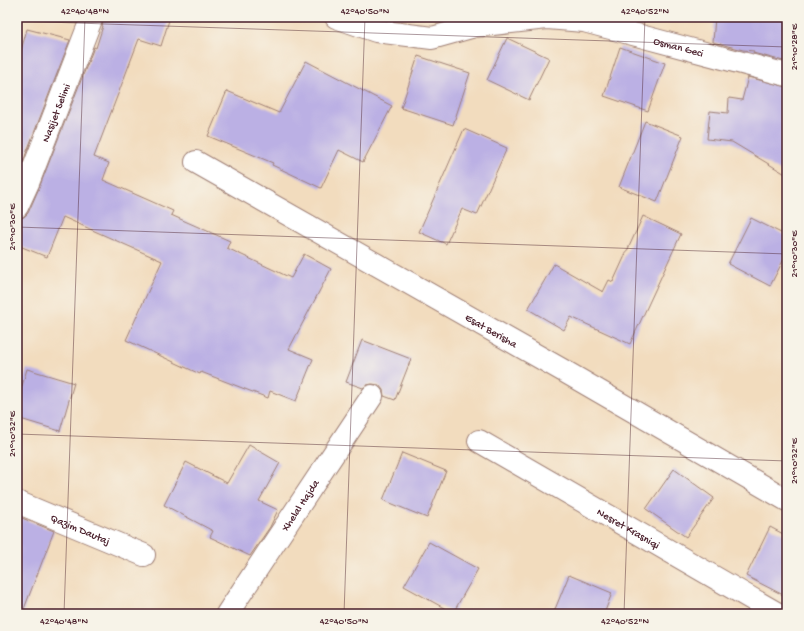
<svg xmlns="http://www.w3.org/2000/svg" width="804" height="631" font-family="'Gochi Hand',sans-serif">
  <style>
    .building { fill: #bbb0e4 }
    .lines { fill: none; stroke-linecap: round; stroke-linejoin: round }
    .minor-casing { stroke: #9e7e74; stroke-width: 24 }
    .minor { stroke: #fff; stroke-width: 22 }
    .ticks { fill: none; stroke: #4a1f2b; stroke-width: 1; stroke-opacity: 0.45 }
    .labels { text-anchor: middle; stroke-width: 3.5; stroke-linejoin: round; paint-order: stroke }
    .street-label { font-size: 11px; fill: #4a1f2b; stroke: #f7f3e8 }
    .neatline { fill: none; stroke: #4a1f2b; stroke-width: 1.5 }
    .ticks-label { font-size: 10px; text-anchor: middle; fill: #4a1f2b }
  </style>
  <rect width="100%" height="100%" fill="#f7f3e8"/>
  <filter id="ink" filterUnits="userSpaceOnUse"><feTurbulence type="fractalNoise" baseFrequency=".025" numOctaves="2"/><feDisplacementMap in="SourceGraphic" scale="8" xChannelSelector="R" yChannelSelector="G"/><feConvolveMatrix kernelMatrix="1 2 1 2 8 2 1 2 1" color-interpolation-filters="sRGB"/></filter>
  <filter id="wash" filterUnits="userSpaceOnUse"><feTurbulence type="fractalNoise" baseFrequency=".012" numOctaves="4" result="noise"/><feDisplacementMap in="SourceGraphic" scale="16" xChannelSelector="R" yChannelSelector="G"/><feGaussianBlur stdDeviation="0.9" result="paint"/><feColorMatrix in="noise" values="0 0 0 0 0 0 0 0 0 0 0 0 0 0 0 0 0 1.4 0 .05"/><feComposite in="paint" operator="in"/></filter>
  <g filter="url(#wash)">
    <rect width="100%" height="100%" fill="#f2dcbe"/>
    <g id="blocks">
      <g class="building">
        <polygon points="104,17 170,17 161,46 139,39 94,157 109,163 103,180 173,211 171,215 230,241 227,248 291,278 304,254 331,269 289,349 313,359 296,401 270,391 268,398 201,372 200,374 126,340 162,261 63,217 47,257 17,245 17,219 24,217 28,213 39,188 94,47 96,48 103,26 102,26"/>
        <polygon points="715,17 787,17 787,62 753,53 754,51 743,50 713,42"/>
        <polygon points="27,29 70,40 17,177 17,65"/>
        <polygon points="507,38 549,58 529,100 487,80"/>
        <polygon points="620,47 665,63 648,111 604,96"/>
        <polygon points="418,56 470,73 453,125 401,108"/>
        <polygon points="306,61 392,106 363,162 339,150 321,188 272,165 273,163 208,136 227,91 279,113"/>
        <polygon points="748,77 787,87 787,175 732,142 707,139 710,111 728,113 729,98 742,100"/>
        <polygon points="645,121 683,136 657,202 619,187"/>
        <polygon points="464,129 507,148 477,215 462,209 446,244 419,232"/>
        <polygon points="643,216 681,234 630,344 571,317 564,330 528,309 554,264 603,292 609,280 613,282"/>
        <polygon points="751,218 787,236 787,253 770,286 728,264"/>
        <polygon points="362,340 411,359 395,400 384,396 383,390 379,385 372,384 367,385 363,388 346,382"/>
        <polygon points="27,369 74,383 60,431 17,418 17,403"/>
        <polygon points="249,445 280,463 259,501 278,510 270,527 250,556 210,537 213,531 164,505 186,462 227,483"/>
        <polygon points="402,453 446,471 427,518 383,500"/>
        <polygon points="674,469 714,498 686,537 646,509"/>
        <polygon points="17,516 54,531 22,614 17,614"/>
        <polygon points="770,527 787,536 787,597 746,576"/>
        <polygon points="429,542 478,569 453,613 404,586"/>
        <polygon points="569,575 612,593 604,614 553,614"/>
      </g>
    </g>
  </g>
  <g filter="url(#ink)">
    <use href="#blocks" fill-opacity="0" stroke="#9e7e74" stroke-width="1"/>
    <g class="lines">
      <g class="minor-casing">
        <g id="minor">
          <path id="s1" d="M 336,17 L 376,31 L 432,38 L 475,26 L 547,18 L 584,21 L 787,75"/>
          <path id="s2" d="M 196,162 L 564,371 L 787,500"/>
          <path id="s3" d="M 17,207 L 28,183 L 92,17"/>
          <path id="s4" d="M 479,441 L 778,614"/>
          <path id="s5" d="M 17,502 L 144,555"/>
          <path id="s6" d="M 227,614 L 372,396"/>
        </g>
      </g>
      <use href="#minor" class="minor"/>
    </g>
  </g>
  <path class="ticks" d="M 17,21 L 787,47M 17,227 L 787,254M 17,434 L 787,461M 64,614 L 85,17M 344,614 L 365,17M 624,614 L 645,17"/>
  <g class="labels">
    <g class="street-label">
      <text dy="4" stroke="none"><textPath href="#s1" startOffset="351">Osman Geci</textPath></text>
      <text dy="4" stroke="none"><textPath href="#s3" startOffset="102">Nasijet Selimi</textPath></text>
      <text dy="4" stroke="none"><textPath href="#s2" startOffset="340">Esat Berisha</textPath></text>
      <text dy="4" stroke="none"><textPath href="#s6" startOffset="131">Xhelal Hajda</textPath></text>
      <text dy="4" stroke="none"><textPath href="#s4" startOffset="173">Nesret Krasniqi</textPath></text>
      <text dy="4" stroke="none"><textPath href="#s5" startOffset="69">Qazim Dautaj</textPath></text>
    </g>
  </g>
  <rect width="804" height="631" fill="none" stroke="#f7f3e8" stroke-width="44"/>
  <rect x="22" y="22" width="760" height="587" class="neatline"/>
  <g class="ticks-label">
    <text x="85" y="14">42°40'48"N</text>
    <text x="365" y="14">42°40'50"N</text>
    <text x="645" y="14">42°40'52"N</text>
    <text transform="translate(793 47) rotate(-90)" y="4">21°10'28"E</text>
    <text transform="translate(11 227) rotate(-90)" y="4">21°10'30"E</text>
    <text transform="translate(793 254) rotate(-90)" y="4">21°10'30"E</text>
    <text transform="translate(11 434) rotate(-90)" y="4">21°10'32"E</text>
    <text transform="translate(793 461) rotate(-90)" y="4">21°10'32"E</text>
    <text x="64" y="624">42°40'48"N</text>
    <text x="344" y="624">42°40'50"N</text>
    <text x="625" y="624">42°40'52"N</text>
  </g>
</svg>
